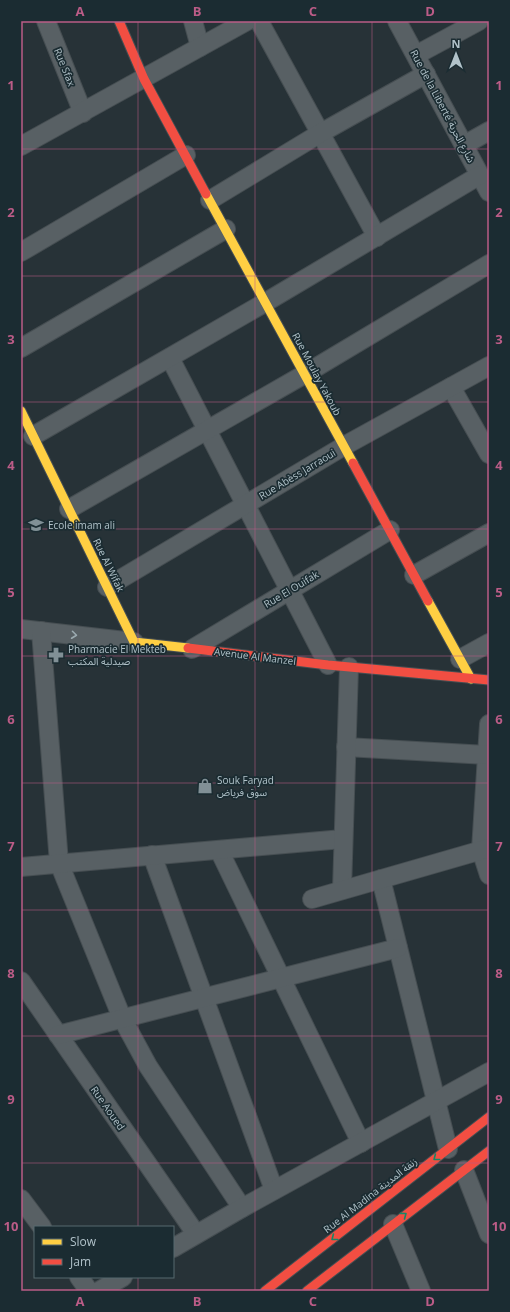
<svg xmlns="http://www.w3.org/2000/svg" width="510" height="1312" font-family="'Open Sans','Noto Sans Arabic',sans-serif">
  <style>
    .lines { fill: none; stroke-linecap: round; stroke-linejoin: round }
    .street-casing { stroke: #464e52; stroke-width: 20 }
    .slow-casing { stroke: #464e52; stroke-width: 11 }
    .jam-casing { stroke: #464e52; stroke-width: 11 }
    .street { stroke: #586064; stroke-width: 18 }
    .slow { stroke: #ffcf43; stroke-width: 9 }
    .jam { stroke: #f24e42; stroke-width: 9 }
    .oneway { stroke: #9baab0 }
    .oneway2 { stroke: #188665 }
    .grid { fill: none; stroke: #bb5c87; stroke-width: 1; stroke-opacity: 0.55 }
    .labels { text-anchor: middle; stroke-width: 3.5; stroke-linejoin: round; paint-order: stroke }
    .street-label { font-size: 10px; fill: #b1c2c9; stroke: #1b2c32 }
    .poi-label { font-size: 10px; fill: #b1c2c9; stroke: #1b2c32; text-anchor: start }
    .neatline { fill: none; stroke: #bb5c87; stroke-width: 1.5 }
    .grid-label { font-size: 13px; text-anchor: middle; font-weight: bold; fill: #bb5c87 }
  </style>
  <rect width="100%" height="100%" fill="#273237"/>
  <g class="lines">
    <g class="street-casing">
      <g id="street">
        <polyline points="46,21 83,113"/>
        <polyline points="193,21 200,47"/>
        <polyline points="259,21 377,237"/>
        <polyline points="397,21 489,192"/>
        <polyline points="416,55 479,21"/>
        <polyline points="464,145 489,131"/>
        <polyline points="21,146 247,21"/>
        <polyline points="210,200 319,134 426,74"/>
        <polyline points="21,252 186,155"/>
        <polyline points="21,348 226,229"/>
        <polyline points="170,358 328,665"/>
        <polyline points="451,387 489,454"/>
        <polyline points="33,436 266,302 480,175"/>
        <polyline points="69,509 305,374 489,264"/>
        <polyline points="414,575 489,533"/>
        <polyline points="107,587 344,446 489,366"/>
        <polyline points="21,629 134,642"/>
        <polyline points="41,631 59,863 122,1018 148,1066 242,1208"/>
        <polyline points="192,649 390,530"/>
        <polyline points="460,659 489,643"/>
        <polyline points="489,724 481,850 489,875"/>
        <polyline points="346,747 487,755"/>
        <polyline points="219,850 361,1143"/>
        <polyline points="152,855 274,1190"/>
        <polyline points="21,867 343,839"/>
        <polyline points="381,879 448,1149"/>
        <polyline points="342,890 349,667"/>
        <polyline points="312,899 489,848"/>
        <polyline points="21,981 196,1234"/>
        <polyline points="58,1035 398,948"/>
        <polyline points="464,1170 489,1234"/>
        <polyline points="21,1199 42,1227"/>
        <polyline points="393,1224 421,1291"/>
        <polyline points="173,1248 242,1208 489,1072"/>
        <polyline points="79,1277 89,1291"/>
        <polyline points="99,1291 123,1277"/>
      </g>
    </g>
    <g class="slow-casing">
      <g id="slow">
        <polyline points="206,194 353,463"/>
        <polyline points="21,411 134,642 188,648"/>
        <polyline points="428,601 471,679"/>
      </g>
    </g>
    <g class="jam-casing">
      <g id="jam">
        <polyline points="119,21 144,79 206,194"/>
        <polyline points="353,463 428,601"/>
        <polyline points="188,648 328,665 489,680"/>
        <polyline points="265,1291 489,1117"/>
        <polyline points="307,1291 489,1151"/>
      </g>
    </g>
    <use href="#street" class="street"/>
    <use href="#slow" class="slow"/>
    <use href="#jam" class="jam"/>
  </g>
  <defs><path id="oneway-chevron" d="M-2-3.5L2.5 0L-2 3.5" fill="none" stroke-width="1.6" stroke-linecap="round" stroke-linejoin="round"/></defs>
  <use class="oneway" href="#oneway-chevron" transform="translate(74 635) rotate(7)"/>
  <g class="oneway2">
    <use href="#oneway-chevron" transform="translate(436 1158) rotate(142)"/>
    <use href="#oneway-chevron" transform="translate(404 1215) rotate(-37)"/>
    <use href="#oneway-chevron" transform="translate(334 1238) rotate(142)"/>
  </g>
  <path class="grid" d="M 138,21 L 138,1227M 255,21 L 255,1291M 372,21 L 372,1291M 21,149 L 489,149M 21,276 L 489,276M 21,402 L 489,402M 21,529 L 489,529M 21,656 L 489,656M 21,783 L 489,783M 21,910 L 489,910M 21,1036 L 489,1036M 21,1163 L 489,1163M 138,1277 L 138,1291"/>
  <defs>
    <g id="school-bare" transform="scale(1.2)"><path d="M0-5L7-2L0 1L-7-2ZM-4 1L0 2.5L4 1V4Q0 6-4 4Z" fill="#819096" stroke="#1b2c32" stroke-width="2.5" paint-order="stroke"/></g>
    <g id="pharmacy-bare" transform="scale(1.2)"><path d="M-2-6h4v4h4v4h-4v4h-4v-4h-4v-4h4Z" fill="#819096" stroke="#1b2c32" stroke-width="2.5" paint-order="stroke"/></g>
    <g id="shop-bare" transform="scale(1.2)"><path d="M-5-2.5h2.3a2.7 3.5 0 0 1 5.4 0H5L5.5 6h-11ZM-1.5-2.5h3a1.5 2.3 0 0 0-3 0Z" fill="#819096" stroke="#1b2c32" stroke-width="2.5" paint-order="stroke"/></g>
  </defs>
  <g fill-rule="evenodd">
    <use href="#school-bare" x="36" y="525"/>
    <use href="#pharmacy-bare" x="56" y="655"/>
    <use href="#shop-bare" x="205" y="786"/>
  </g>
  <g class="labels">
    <g class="street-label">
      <text transform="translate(65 67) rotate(68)" y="4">Rue Sfax</text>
      <text transform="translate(443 106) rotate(62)" y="4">Rue de la Liberté شارع الحرية</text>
      <text transform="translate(317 374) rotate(62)" y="4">Rue Moulay Yakoub</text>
      <text transform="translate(297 474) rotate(-31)" y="4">Rue Abèss Jarraoui</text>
      <text transform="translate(109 565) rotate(64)" y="4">Rue Al Wifak</text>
      <text transform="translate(291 589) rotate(-31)" y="4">Rue El Ouifak</text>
      <text transform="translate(255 656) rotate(7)" y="4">Avenue Al Manzel</text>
      <text transform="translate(108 1108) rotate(55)" y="4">Rue Aoued</text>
      <text transform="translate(370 1195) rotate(-38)" y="4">Rue Al Madina زنقة المدينة</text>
    </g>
    <g class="poi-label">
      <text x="48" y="529">Ecole imam ali</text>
      <text x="68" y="653">Pharmacie El Mekteb<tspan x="68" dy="12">صيدلية المكتب</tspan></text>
      <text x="217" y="784">Souk Faryad<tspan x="217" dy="12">سوق فرياض</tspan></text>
    </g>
  </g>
  <rect width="510" height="1312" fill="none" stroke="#1b2c32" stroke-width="44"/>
  <rect x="34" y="1226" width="140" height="52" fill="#1b2c32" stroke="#57686e"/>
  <rect x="42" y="1239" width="20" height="6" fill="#ffcf43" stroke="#57686e"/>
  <text x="70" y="1246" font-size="12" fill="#b1c2c9">Slow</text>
  <rect x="42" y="1259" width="20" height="6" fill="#f24e42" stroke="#57686e"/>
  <text x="70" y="1266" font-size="12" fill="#b1c2c9">Jam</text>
  <g transform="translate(456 54)" stroke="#1b2c32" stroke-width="3" paint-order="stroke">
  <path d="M0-3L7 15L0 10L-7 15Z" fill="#b1c2c9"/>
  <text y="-6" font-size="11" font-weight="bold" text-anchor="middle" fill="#b1c2c9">N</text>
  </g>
  <rect x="22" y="22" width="466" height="1268" class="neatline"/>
  <g class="grid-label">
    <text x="80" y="16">A</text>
    <text x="197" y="16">B</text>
    <text x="313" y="16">C</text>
    <text x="430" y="16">D</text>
    <text x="11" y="90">1</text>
    <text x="499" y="90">1</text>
    <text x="11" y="217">2</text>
    <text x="499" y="217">2</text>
    <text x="11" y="344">3</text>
    <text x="499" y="344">3</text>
    <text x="11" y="470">4</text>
    <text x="499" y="470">4</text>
    <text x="11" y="597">5</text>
    <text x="499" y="597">5</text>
    <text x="11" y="724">6</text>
    <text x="499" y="724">6</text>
    <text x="11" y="851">7</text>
    <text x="499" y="851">7</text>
    <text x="11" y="978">8</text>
    <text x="499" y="978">8</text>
    <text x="11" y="1104">9</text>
    <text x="499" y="1104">9</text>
    <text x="11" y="1231">10</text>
    <text x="499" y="1231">10</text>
    <text x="80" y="1306">A</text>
    <text x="197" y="1306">B</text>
    <text x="313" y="1306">C</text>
    <text x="430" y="1306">D</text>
  </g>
</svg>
